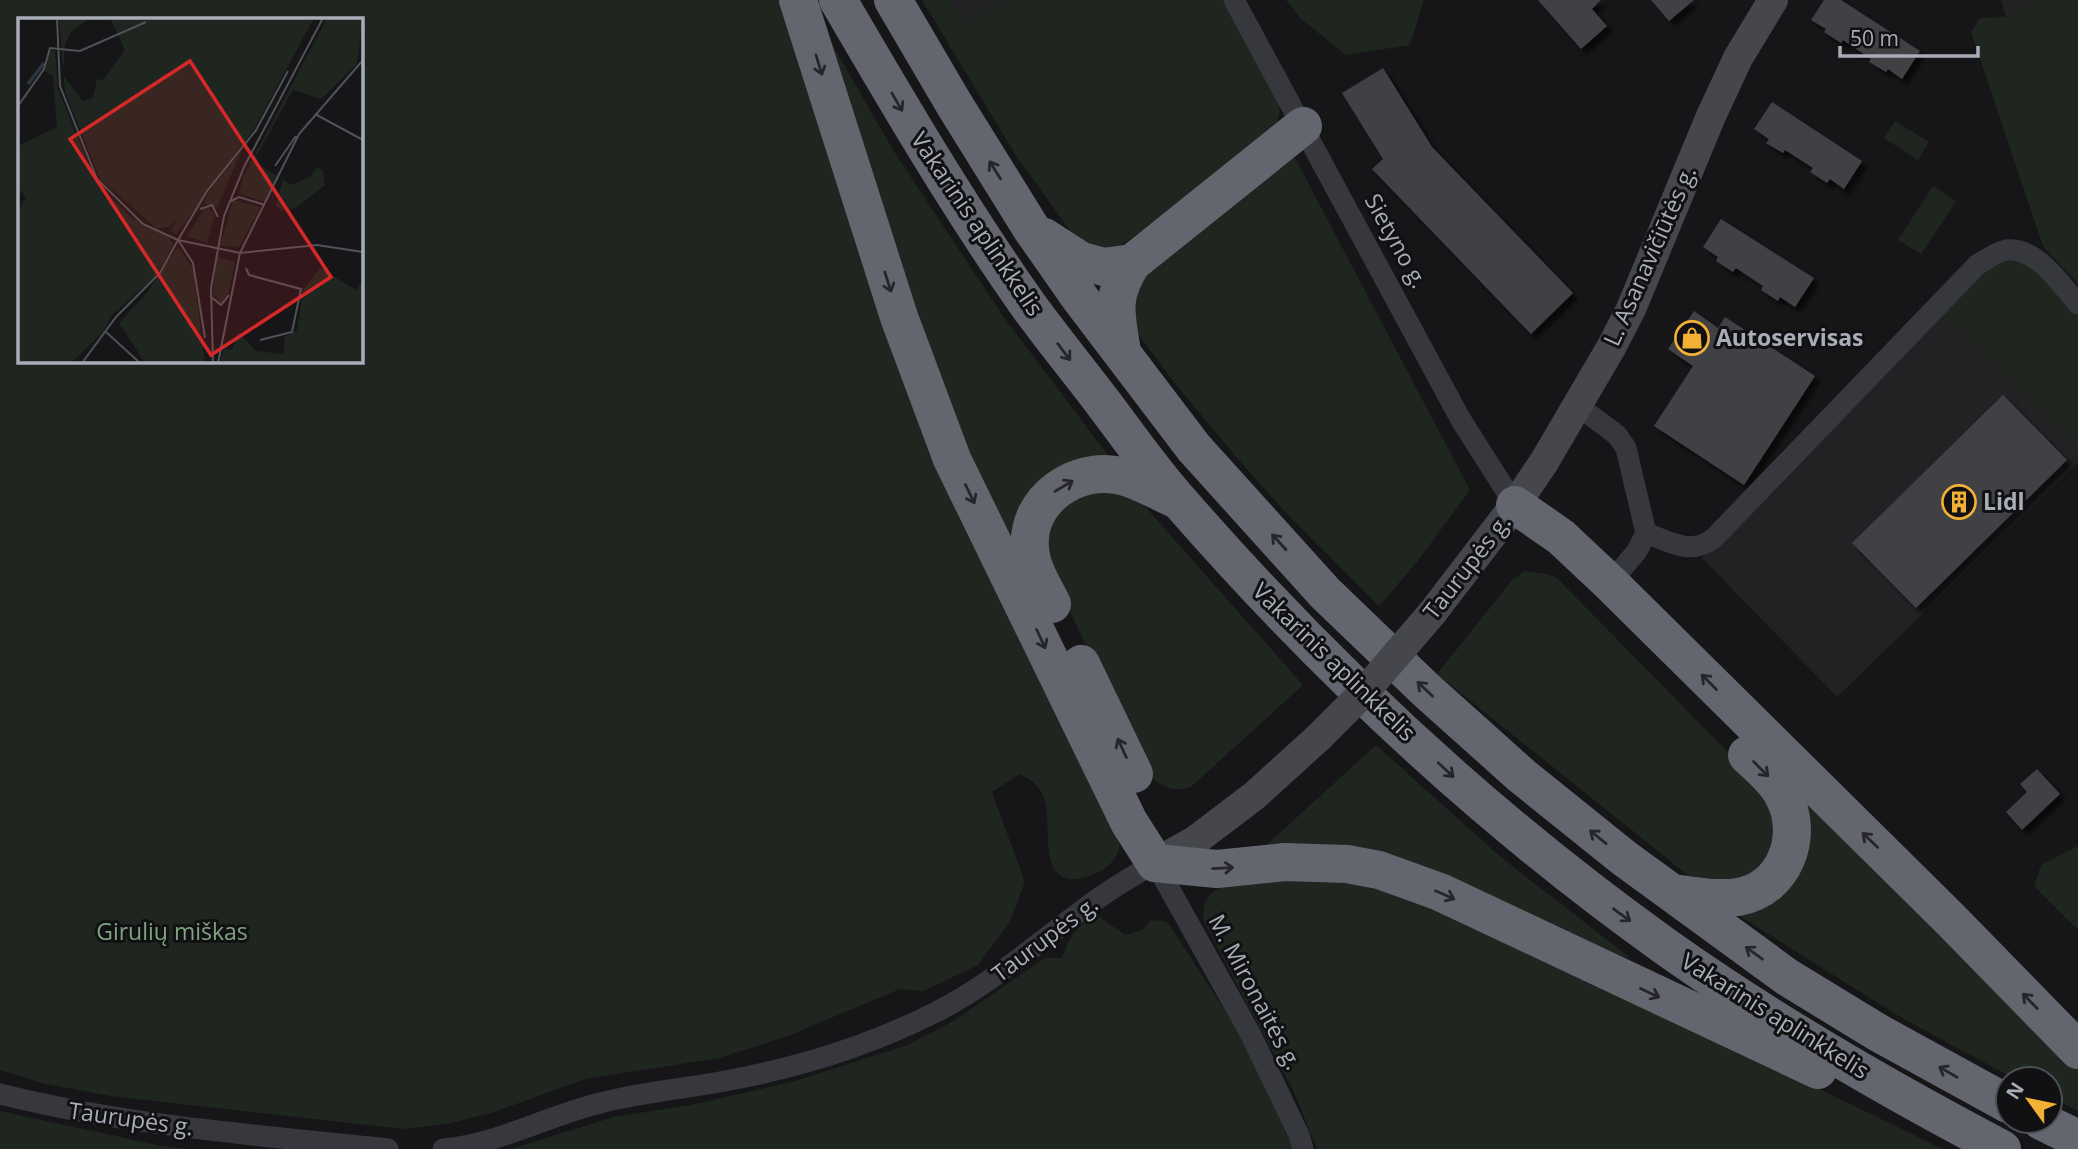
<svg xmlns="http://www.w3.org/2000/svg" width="2078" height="1149" font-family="'Open Sans',sans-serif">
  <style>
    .built { fill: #222225 }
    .green { fill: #1e261f; fill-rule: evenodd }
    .building { fill: #404145; filter: url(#shadow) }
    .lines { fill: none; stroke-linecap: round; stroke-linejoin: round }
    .street { stroke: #37383d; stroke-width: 21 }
    .secondary { stroke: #45474d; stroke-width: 30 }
    .highway { stroke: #63666e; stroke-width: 38 }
    .secondary-bridge { stroke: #45474d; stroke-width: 30 }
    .oneway { stroke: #26262a }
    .labels { text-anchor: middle; stroke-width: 6; stroke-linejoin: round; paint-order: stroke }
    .street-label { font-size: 23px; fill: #a8adb8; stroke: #111113 }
    .poi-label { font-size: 23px; font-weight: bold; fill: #a8adb8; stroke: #111113; text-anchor: start }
    .park-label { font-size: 23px; fill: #7fa381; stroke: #111113 }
    .inset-river { fill: none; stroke: #2c353c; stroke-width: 3.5 }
    .inset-road { fill: none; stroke: #505258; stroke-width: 2 }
    .view { fill: #d62828; fill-opacity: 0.15; stroke: #d62828; stroke-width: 3.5 }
    .inset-edge { fill: none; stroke: #a8adb8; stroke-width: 3.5 }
  </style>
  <defs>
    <filter id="shadow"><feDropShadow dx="5.5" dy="5.5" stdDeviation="2" flood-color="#0009"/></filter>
  </defs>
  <rect width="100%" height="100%" fill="#161618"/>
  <g class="built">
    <polygon points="950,0 1004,0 963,23"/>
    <polygon points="2001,0 2041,0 2006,17"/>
    <polygon points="1943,312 2078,446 2078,463 1837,697 1702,558"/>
  </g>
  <g class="green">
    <path d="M 0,0 L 791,0 L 1120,835 C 1120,847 1119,855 1110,864 C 1100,873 1088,878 1075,879 C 1038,881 1052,823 1045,801 C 1041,787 1032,780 1020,774 L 992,792 L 1025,882 L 1009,923 L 978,965 L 924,991 L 900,989 L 788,1036 L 719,1058 L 585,1079 L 494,1112 L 447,1124 L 403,1129 L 110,1096 L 42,1083 L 0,1070 ZM 19,19 L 360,19 L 360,360 L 19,360 Z"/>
    <path d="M 922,0 L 950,0 L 963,23 L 1004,0 L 1223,0 L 1276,92 C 1285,118 1276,128 1257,145 L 1123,244 L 1111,249 L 1099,249 L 1073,235 L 1015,154 Z"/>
    <polygon points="1286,0 1424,0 1410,45 1346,55 1301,19"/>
    <polygon points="2041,0 2078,0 2078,284 2043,246 1971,32 1980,18 2006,17"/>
    <polygon points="830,41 895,153 1003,316 1113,462 1096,462 1019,560 970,463 915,322"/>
    <polygon points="1895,121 1929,142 1918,160 1884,138"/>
    <polygon points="1294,156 1470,490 1417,562 1379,606 1290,517 1243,465 1177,386 1127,319 1129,287"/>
    <polygon points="1933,186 1956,201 1921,254 1898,240"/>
    <polygon points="1999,259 2028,261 2078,313 2078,446 1943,312"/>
    <path d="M 1098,487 L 1142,503 L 1303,685 L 1192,786 C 1174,794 1161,786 1147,775 L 1044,556 L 1056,510 Z"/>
    <polygon points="1525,571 1547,574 1557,578 1769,794 1776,807 1775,854 1745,882 1689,876 1437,674 1513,579"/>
    <polygon points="1376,745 1503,859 1632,959 1260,851"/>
    <polygon points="1800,789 2078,1066 2078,1111 2050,1097 2050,1079 2015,1079 1961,1050 1897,1015 1730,910 1753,904"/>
    <polygon points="2078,846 2078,930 2034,886 2041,865"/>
    <path d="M 1335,872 L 1440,905 L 1943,1149 L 1317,1149 L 1294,1092 L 1204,922 C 1201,904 1206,893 1224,886 Z"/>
    <path d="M 1098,916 L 1125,935 L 1142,930 L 1151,920 L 1164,921 L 1169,924 L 1249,1048 L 1293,1149 L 510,1149 L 614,1117 L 690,1105 L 792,1082 L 908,1045 L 955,1020 L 1045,958 L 1062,958 C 1070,937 1076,924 1098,916 Z"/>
    <polygon points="0,1111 162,1146 190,1149 0,1149"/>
  </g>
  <g class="building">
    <polygon points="1538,0 1601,0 1592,9 1607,26 1581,49"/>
    <polygon points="1651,0 1694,0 1669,21"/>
    <polygon points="1824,0 1841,0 1920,51 1902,79 1888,69 1886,72 1869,62 1871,59 1843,40 1841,43 1824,32 1826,29 1811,20"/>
    <polygon points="1383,68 1432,147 1573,293 1531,334 1372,169 1383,159 1342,93"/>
    <polygon points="1772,102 1862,161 1844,189 1830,179 1827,183 1810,172 1813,168 1785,150 1783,153 1766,143 1769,139 1754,129"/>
    <polygon points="1721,219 1814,278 1795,307 1780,297 1778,301 1761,290 1763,286 1736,268 1733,272 1716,261 1718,257 1703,247"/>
    <polygon points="1694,311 1718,328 1725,317 1815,376 1744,485 1654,426 1693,366 1668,349"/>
    <polygon points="2003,395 2067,460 1916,608 1852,543"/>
    <polygon points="2037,769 2060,794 2022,830 2006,812 2027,792 2020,784"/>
  </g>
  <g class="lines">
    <g class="street">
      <polyline points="1234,0 1461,420 1515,505"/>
      <polyline points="1577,405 1617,435 1626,448 1646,533 1637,551 1610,583"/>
      <path d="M 1646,533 C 1670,542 1691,556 1714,538 L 1977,265 C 1986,260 1996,252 2006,250 C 2036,246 2061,285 2078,304"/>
      <path d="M 0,1094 C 127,1126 258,1135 388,1149"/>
      <path d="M 443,1149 C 498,1144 547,1116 600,1103 C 641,1092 684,1089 725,1081 C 797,1068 871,1045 936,1012 C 995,982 1043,938 1096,900 C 1115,886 1135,875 1155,863 L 1251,1035 L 1299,1135 L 1303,1149"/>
    </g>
    <g class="secondary">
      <polyline points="1433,612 1515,505 1544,462 1612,346 1631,309 1711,116 1738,58 1773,0"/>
      <polyline points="1155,863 1196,840 1254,796 1319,737"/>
    </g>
    <g class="highway">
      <polyline points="798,0 899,317 952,459 1129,822 1155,863"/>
      <path d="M 838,0 C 898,103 959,207 1028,305 C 1052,338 1079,371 1104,404 C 1129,437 1153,472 1181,503 C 1325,668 1488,820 1666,947 C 1773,1023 1886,1088 2002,1149"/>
      <polyline points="893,0 954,104 1031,228 1080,298 1194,448 1325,593 1426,690 1522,776 1624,858 1787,977 1877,1032 2008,1104"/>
      <polyline points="1044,237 1081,261 1104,267 1132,263"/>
      <path d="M 1122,352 C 1116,313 1110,298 1132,263 L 1303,126"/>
      <polyline points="1515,505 1561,537 1610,583 1951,920 2078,1050"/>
      <path d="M 1052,604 C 1043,586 1031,568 1030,548 C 1026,499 1077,465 1122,476 C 1139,480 1157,491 1173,498"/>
      <polyline points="1081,664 1134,774"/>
      <polyline points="1155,863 1217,869 1285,862 1347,864 1379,870 1440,892 1818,1070"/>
      <path d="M 1673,893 C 1695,896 1716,900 1738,897 C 1785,889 1805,835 1783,795 C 1775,779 1759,767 1747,755"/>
      <polyline points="2041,1121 2078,1139"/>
    </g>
    <polyline class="secondary-bridge" points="1319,737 1366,690 1433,612"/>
  </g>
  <defs><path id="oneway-shaft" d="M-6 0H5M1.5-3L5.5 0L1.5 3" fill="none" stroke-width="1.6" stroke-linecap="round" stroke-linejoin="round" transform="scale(1.75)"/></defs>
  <g class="oneway">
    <use href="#oneway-shaft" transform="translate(819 65) rotate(73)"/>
    <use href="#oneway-shaft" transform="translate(897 102) rotate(60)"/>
    <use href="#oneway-shaft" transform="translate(995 170) rotate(-122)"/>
    <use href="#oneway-shaft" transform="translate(888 282) rotate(72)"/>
    <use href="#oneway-shaft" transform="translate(1064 352) rotate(53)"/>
    <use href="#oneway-shaft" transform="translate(1064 486) rotate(-31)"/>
    <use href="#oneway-shaft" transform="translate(970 494) rotate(64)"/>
    <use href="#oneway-shaft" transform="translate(1279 542) rotate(-132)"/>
    <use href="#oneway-shaft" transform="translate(1041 639) rotate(65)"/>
    <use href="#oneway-shaft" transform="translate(1709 682) rotate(-135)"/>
    <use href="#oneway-shaft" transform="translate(1425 689) rotate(-137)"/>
    <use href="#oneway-shaft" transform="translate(1122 748) rotate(-115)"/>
    <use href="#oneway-shaft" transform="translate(1761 769) rotate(45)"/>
    <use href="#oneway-shaft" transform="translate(1446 770) rotate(43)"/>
    <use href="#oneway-shaft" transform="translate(1598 837) rotate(-141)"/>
    <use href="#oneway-shaft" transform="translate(1870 840) rotate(-136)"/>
    <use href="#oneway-shaft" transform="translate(1223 868) rotate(-3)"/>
    <use href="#oneway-shaft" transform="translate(1445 895) rotate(24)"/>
    <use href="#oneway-shaft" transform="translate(1622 915) rotate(36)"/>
    <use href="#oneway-shaft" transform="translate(1754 953) rotate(-144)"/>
    <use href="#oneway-shaft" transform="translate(1650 993) rotate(25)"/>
    <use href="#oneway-shaft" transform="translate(2030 1001) rotate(-134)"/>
    <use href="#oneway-shaft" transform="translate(1948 1072) rotate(-150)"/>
  </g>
  <defs>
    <g id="shop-ring" transform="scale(1.75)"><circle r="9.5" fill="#111113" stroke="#f2b134" stroke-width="1.5"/><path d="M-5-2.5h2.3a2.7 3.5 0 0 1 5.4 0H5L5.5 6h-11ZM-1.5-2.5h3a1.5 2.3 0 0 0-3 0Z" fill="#f2b134"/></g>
    <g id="building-ring" transform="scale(1.75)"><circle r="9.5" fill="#111113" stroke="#f2b134" stroke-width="1.5"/><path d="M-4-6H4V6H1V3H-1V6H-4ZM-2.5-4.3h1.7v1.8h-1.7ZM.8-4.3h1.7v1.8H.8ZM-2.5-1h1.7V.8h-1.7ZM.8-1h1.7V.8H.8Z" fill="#f2b134"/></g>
  </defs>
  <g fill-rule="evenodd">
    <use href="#shop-ring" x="1692" y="338"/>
    <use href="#building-ring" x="1959" y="502"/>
  </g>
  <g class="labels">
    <g class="street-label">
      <text transform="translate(977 224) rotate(56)" y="8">Vakarinis aplinkkelis</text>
      <text transform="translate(1396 241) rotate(61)" y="8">Sietyno g.</text>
      <text transform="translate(1650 256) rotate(-66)" y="8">L. Asanavičiūtės g.</text>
      <text transform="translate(1467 567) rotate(-52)" y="8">Taurupės g.</text>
      <text transform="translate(1334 662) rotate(44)" y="8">Vakarinis aplinkkelis</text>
      <text transform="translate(1045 939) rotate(-37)" y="8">Taurupės g.</text>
      <text transform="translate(1255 992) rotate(62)" y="8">M. Mironaitės g.</text>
      <text transform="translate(1775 1016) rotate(32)" y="8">Vakarinis aplinkkelis</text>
      <text transform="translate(131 1119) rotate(8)" y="8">Taurupės g.</text>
    </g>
    <g class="poi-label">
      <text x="1716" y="346">Autoservisas</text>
      <text x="1983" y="510">Lidl</text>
    </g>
    <g class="park-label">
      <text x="172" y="940">Girulių miškas</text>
    </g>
  </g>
  <g transform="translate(18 18)">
    <rect width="345" height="345" fill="#161618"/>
    <path d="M 41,0 L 72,0 L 53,14 L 47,26 L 45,57 L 65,83 L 75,80 L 79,61 L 85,62 L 107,32 L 92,0 L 296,0 L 236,111 L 158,217 L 153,212 L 160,201 L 150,209 L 138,210 L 82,161 L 47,74 ZM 309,0 L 345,0 L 339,46 L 303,81 L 275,72 L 235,144 L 261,159 L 248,184 L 221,176 L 225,159 ZM 37,32 L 40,71 L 78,164 L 113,199 L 151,219 L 155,227 L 139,257 L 93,298 L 86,313 L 53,345 L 0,345 L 0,194 L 8,179 L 0,170 L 0,128 L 39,109 L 35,58 L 27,53 L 32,33 ZM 224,132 L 199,190 L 186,185 L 190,175 ZM 299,149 L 305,152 L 307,167 L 279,189 L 263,193 L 258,187 L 265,161 L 272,167 L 292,159 ZM 215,182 L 243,189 L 221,229 L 202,228 ZM 188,188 L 197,196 L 189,225 L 169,218 ZM 160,229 L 175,250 L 187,345 L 127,345 L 101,305 L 128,276 ZM 199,238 L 217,244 L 209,281 L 203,286 L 195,275 ZM 302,250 L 338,272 L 345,262 L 345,345 L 202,345 L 206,331 L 214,332 L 220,314 L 238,333 L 265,336 L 267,318 L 279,312 L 285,272 Z" fill="#1e261f"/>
    <path class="inset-river" d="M 10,66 L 26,45"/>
    <path class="inset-road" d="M 39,0 L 42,68 L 79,161 L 125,206 L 160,222 L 142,255 L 98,299 L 64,345M 0,88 L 26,51 L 32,30 L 62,33 L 128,4M 297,96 L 345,122M 237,114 L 270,53M 257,148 L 278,118M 211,184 L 221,179 L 247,187M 182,191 L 194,187 L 200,199M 160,222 L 222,235 L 299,227 L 345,234M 160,222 L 189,173 L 239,111M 160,222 L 175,245 L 187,320M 222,235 L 281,116 L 345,42M 228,250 L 231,257 L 283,271 L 274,314 L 242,322M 192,278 L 203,287 L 211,277M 88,314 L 122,345M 195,345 L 193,270 L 206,198 L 226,149 L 305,0M 200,345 L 222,235"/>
    <path class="view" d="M 172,43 L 313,259 L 193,337 L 52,121 Z"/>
    <rect width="345" height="345" class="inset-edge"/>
  </g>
  <g transform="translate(2029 1100) rotate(303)"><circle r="33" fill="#111113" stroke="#4d4f55" stroke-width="2"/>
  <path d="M0-5L12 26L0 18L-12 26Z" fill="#f2b134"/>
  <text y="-10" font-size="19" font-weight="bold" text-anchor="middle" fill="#a8adb8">N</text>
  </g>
  <path d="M1840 46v10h138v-10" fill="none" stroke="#a8adb8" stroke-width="3.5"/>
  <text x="1850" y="46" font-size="21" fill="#a8adb8" stroke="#111113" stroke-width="5" paint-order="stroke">50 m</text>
</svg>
